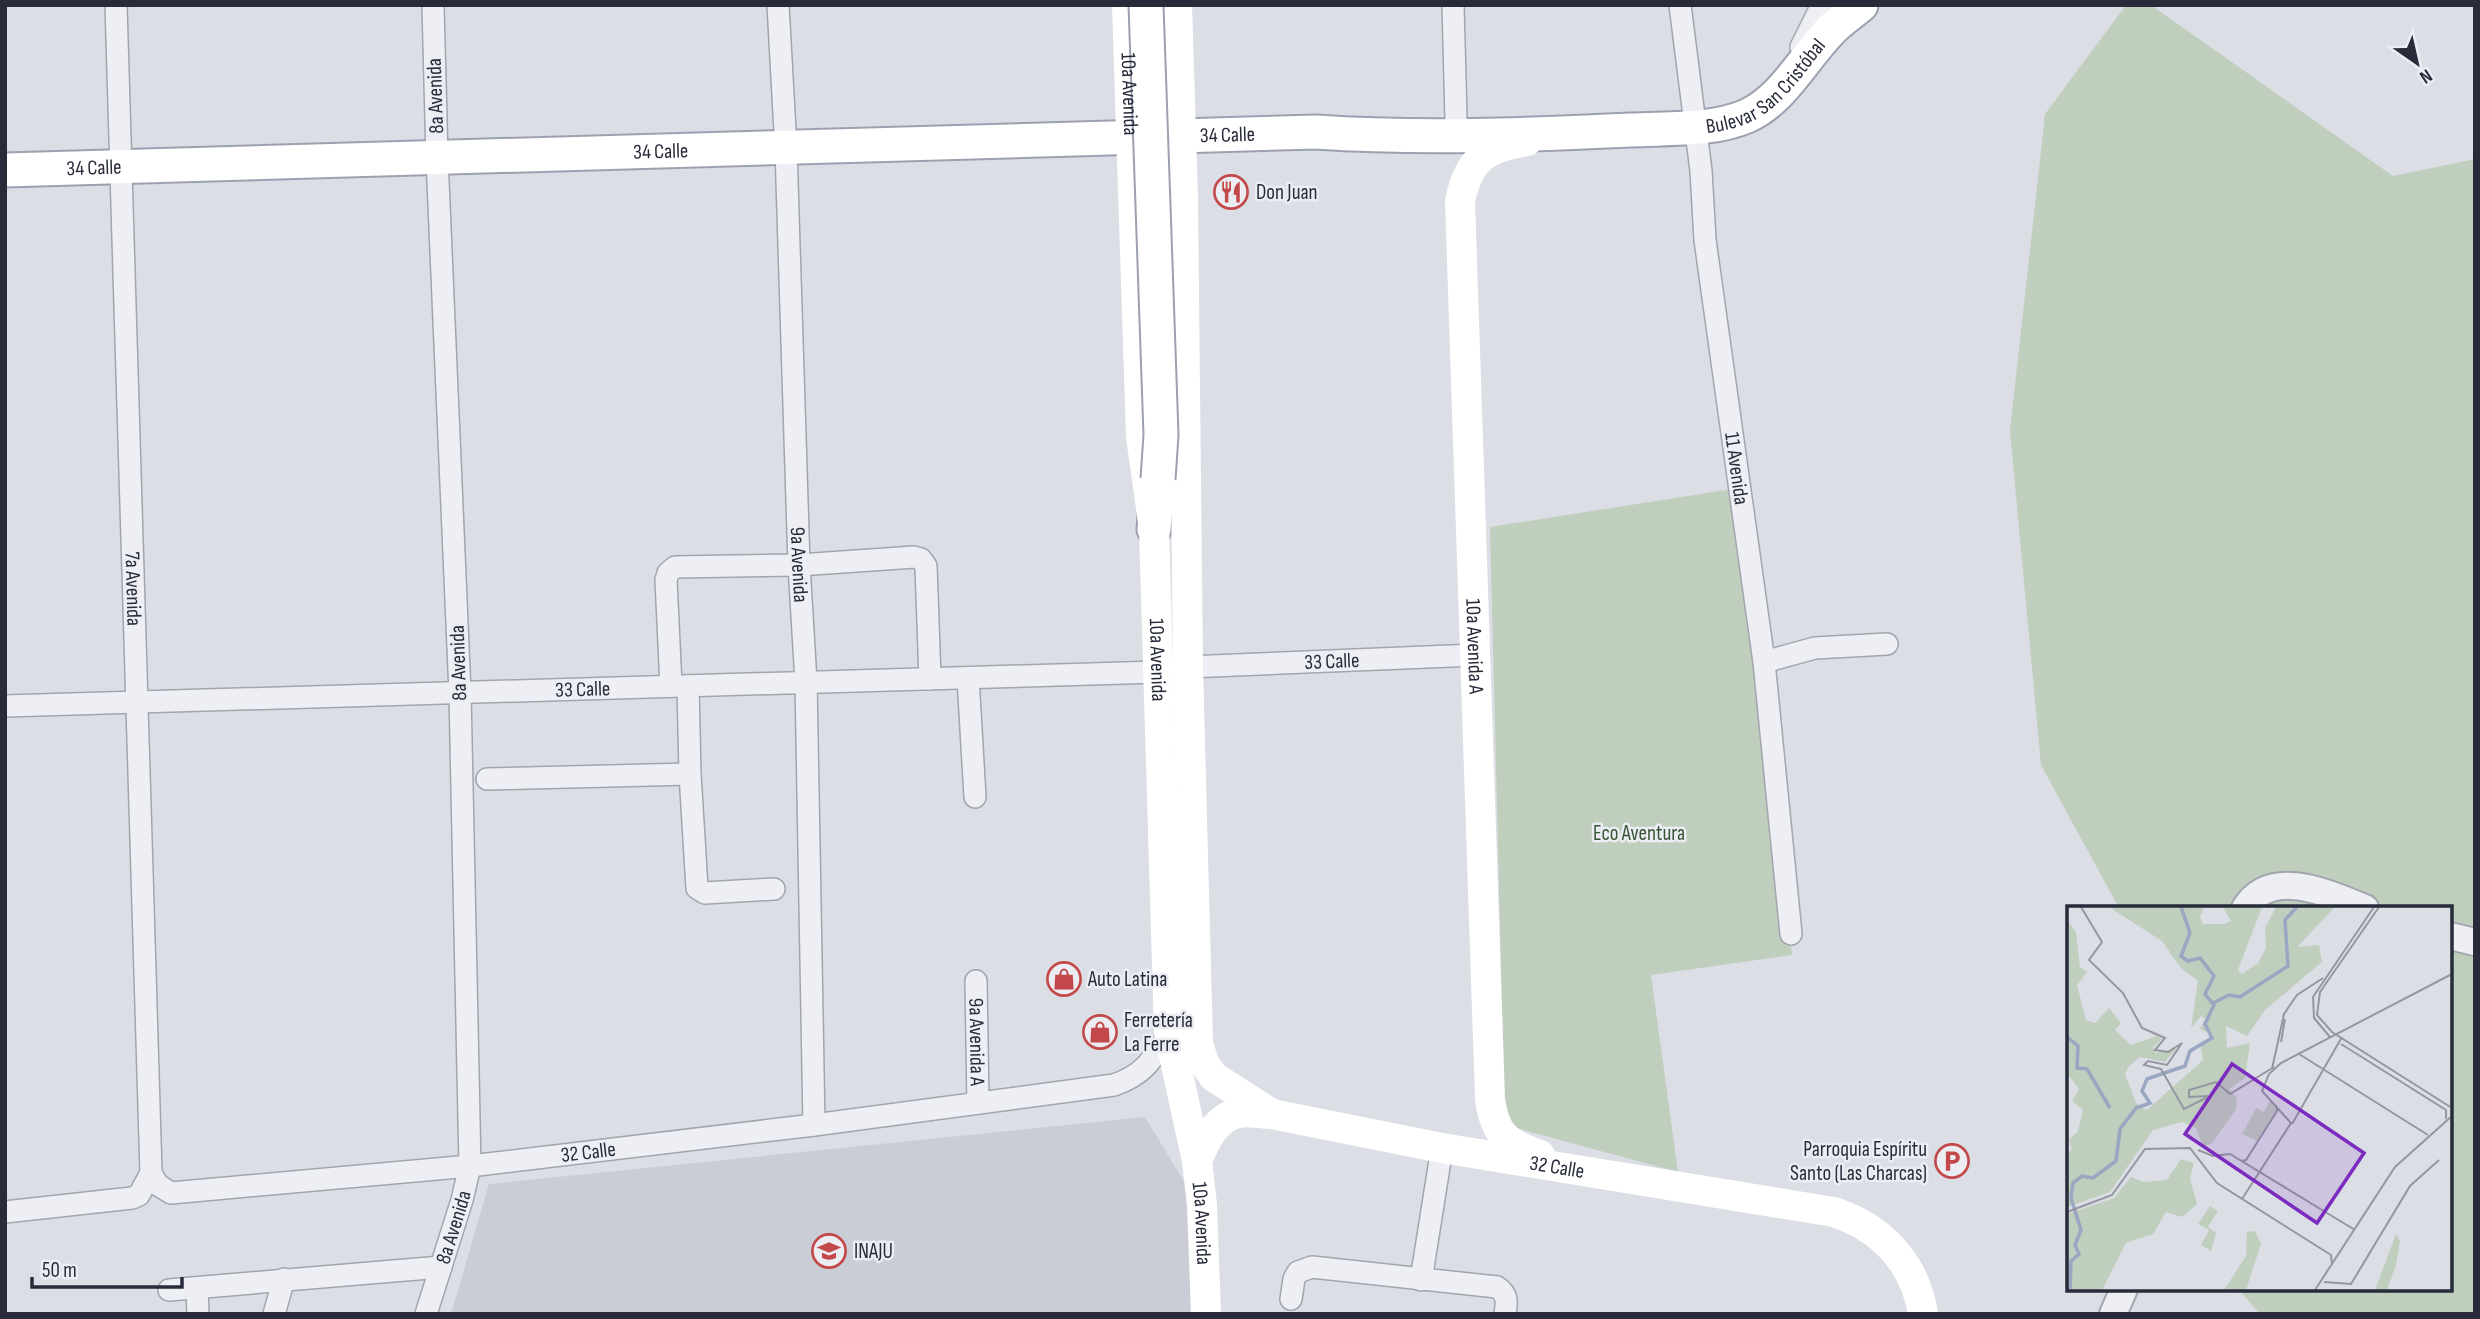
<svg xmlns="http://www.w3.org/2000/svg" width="2480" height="1319" font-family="'Sofia Sans Condensed',sans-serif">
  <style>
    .built { fill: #cacdd6 }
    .green { fill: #c0cebe }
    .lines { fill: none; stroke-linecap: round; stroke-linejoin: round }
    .minor-casing { stroke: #a2a5ae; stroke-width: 24 }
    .tertiary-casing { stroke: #a2a5ae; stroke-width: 30 }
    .primary-casing { stroke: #9ca1b0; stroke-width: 37 }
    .minor { stroke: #eeeff4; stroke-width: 21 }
    .tertiary { stroke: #eeeff4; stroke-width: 26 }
    .secondary { stroke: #fff; stroke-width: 30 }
    .primary { stroke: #fff; stroke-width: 33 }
    .primary-bridge-casing { stroke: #9ca1b0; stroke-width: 37; stroke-linecap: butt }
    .primary-bridge { stroke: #fff; stroke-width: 33 }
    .labels { text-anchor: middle; stroke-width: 5; stroke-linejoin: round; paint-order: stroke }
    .street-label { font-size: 21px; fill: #272b3a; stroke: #ebedf3 }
    .poi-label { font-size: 21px; fill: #272b3a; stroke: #ebedf3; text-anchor: start }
    .park-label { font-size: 21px; fill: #375535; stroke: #ebedf3 }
    .inset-river { fill: none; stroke: #99a7c3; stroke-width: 3.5 }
    .inset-road { fill: none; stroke: #9496a1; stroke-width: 2 }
    .view { fill: #7b2cbf; fill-opacity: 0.15; stroke: #7b2cbf; stroke-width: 3.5 }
    .inset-edge { fill: none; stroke: #272b3a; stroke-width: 3.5 }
  </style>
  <rect width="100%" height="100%" fill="#dcdee5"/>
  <polygon class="built" points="1145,1117 1188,1188 1191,1314 451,1314 489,1184"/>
  <g class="green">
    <polygon points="2126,5 2151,5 2393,176 2475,159 2475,1314 2260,1314 2238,1289 2450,1289 2450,908 2119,908 2041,765 2010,431 2045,114"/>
    <polygon points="1739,488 1792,955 1651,975 1678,1172 1505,1125 1490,527"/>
  </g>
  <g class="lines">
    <g class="minor-casing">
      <g id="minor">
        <path id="s1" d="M 116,5 L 151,1173 L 158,1185 L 171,1193 L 470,1166 L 814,1125 L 1114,1085 C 1145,1074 1152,1060 1169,1033"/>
        <path id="s2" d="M 778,5 L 786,149 L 799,565 L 806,682 L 814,1125"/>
        <polyline points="1453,5 1456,119"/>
        <path id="s3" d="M 1680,5 L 1701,171 L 1705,240 L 1764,662 L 1791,934"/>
        <polyline points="1801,47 1822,5"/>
        <polyline points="1764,662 1815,648 1887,644"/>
        <path id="s4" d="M 1188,667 L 1475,655"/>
        <polyline points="968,678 975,797"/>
        <polyline points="671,686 666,580 668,573 675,567 799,565 914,557 921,559 926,566 930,679"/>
        <polyline points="688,686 690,774 697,888 705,893 774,889"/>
        <path id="s5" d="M 5,706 L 1158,672"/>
        <polyline points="487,779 690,774"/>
        <path id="s6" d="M 976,981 L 978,1103"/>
        <polyline points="5,1212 132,1198 139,1195 151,1173"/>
        <polyline points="1421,1280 1442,1148"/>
        <polyline points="197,1288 198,1314"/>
        <polyline points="169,1290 441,1267"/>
        <path d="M 1291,1299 L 1294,1279 L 1298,1272 L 1312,1267 L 1497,1287 C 1508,1294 1507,1302 1505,1314"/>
        <polyline points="274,1314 284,1279"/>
        <path id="s7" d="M 426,1314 L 462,1200 L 470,1166 L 460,693 L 437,158 L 433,5"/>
      </g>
    </g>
    <g class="tertiary-casing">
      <g id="tertiary">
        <path d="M 2245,908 C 2272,866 2329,894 2365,908"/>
        <polyline points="2450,936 2475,942"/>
        <polyline points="2113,1314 2124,1289"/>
      </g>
    </g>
    <g class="primary-casing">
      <g id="primary">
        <path id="s11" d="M 5,170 L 1316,132 C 1421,139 1526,135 1631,130 C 1668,128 1712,131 1747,116 C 1784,99 1804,57 1832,29 C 1841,20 1852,13 1861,5"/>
        <polyline points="1154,529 1158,479"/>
      </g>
    </g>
    <use href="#minor" class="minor"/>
    <use href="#tertiary" class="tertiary"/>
    <g class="secondary">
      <path id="s8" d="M 1127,5 L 1141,437 L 1154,529 L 1169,1033 L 1197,1161 L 1202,1205 L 1206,1314"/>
      <path id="s9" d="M 1177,5 L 1183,198 L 1188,667 L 1198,1043 L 1204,1063 L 1214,1077 L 1272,1114 L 1442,1148 L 1834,1212 C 1882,1228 1915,1263 1923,1314"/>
      <path id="s10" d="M 1527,141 C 1485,148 1469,158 1460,201 L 1490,1099 C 1495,1136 1507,1143 1540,1155"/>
      <path d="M 1197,1161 C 1205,1142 1215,1118 1238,1113 C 1248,1111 1261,1114 1271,1114"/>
    </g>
    <use href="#primary" class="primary"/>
    <g class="primary-bridge-casing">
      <polyline id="primary-bridge" points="1146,5 1161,435 1158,479"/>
    </g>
    <use href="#primary-bridge" class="primary-bridge"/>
  </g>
  <defs>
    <g id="restaurant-ring" transform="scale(1.75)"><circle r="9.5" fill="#ebedf3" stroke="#c34849" stroke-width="1.5"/><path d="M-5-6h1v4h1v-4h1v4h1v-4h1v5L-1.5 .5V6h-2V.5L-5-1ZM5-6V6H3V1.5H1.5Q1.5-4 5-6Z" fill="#c34849"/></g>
    <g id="shop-ring" transform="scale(1.75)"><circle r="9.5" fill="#ebedf3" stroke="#c34849" stroke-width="1.5"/><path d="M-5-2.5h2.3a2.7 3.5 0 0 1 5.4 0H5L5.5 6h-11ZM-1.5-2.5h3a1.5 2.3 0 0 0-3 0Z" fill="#c34849"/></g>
    <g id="parking-ring" transform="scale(1.75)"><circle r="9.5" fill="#ebedf3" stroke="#c34849" stroke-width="1.5"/><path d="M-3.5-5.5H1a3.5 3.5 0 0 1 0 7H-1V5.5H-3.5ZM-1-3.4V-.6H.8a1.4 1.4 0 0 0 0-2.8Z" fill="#c34849"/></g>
    <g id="school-ring" transform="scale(1.75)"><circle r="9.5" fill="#ebedf3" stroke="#c34849" stroke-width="1.5"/><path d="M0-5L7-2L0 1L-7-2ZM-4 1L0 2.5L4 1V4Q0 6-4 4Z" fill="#c34849"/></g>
  </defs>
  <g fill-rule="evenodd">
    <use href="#restaurant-ring" x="1231" y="192"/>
    <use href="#shop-ring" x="1064" y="979"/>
    <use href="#shop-ring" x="1100" y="1032"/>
    <use href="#parking-ring" x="1952" y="1161"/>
    <use href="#school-ring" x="829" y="1251"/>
  </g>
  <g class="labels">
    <g class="street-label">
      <text dy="7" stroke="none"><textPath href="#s11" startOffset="1776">Bulevar San Cristóbal</textPath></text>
      <text dy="7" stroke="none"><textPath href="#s8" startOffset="89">10a Avenida</textPath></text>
      <text transform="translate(435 96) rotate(-92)" y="7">8a Avenida</text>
      <text dy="7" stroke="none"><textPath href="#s11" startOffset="1223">34 Calle</textPath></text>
      <text dy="7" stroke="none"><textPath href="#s11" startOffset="656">34 Calle</textPath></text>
      <text dy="7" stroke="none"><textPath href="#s11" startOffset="89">34 Calle</textPath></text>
      <text dy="7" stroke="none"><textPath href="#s3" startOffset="467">11 Avenida</textPath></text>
      <text dy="7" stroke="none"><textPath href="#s2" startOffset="560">9a Avenida</textPath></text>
      <text dy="7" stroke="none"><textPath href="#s1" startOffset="584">7a Avenida</textPath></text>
      <text dy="7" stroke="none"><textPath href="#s10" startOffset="544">10a Avenida A</textPath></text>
      <text dy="7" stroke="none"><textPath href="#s8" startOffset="656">10a Avenida</textPath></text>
      <text dy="7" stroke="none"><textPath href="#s4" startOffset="144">33 Calle</textPath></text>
      <text transform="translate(458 663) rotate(-92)" y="7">8a Avenida</text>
      <text dy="7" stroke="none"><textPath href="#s5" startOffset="578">33 Calle</textPath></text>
      <text dy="7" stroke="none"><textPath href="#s6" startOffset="61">9a Avenida A</textPath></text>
      <text dy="7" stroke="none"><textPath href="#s1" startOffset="1617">32 Calle</textPath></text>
      <text dy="7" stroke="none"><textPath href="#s9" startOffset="1435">32 Calle</textPath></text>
      <text dy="7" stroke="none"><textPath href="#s8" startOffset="1223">10a Avenida</textPath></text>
      <text dy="7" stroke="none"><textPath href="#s7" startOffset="91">8a Avenida</textPath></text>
    </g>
    <g class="poi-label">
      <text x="1256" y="199">Don Juan</text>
      <text x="1088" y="986">Auto Latina</text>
      <text x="1124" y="1027">Ferretería<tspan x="1124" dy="24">La Ferre</tspan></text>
      <text x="1927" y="1156" text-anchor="end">Parroquia Espíritu<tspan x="1927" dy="24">Santo (Las Charcas)</tspan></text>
      <text x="854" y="1258">INAJU</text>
    </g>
    <g class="park-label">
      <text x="1639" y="840">Eco Aventura</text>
    </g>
  </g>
  <g transform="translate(2067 906)">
    <rect width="385" height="385" fill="#dcdee5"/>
    <path d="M 42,1 L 137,1 L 133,11 L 136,18 L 156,18 L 164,15 L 156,1 L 195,1 L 171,64 L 175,68 L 191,57 L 199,42 L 198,22 L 209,1 L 268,1 L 230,41 L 252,39 L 255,56 L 198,104 L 180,130 L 159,120 L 160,142 L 183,137 L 178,172 L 162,183 L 170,192 L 169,203 L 145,237 L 136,241 L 129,222 L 115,216 L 86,224 L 43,286 L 0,301 L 0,247 L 5,244 L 2,234 L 11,225 L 16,204 L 5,195 L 12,183 L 0,167 L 0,14 L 9,26 L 13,61 L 20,66 L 10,79 L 19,114 L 28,117 L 42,102 L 54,117 L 48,124 L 64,139 L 90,130 L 95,133 L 86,141 L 89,147 L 110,142 L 98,156 L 73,151 L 62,160 L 58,168 L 69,197 L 80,204 L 136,154 L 134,140 L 146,128 L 133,123 L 138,113 L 134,110 L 124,122 L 131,75 L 113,61 L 95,35 ZM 203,194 L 210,203 L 190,235 L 175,228 L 189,202 L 197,206 ZM 114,253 L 127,257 L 123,273 L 130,298 L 115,311 L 99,306 L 86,328 L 59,337 L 35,384 L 0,384 L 0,308 L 47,292 L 64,271 L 77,276 L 100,274 ZM 143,300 L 151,305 L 141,321 L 149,327 L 144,345 L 134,339 L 142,324 L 131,318 ZM 188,325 L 194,338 L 179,384 L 157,384 L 179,350 L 180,326 ZM 329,328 L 333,335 L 329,359 L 320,384 L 308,384 Z" fill="#c0cebe"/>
    <path class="inset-river" d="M 146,97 L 162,89 L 173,91 L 221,60 L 218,14 L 230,1M 0,131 L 11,140 L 10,162 L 20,163 L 43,202M 3,384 L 4,355 L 12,348 L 8,339 L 14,324 L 4,292 L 6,277 L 15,270 L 26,272 L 49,255 L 53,223 L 69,202 L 83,197 L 75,185 L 80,173 L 118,160 L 123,145 L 145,132 L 138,118 L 147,99 L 138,88 L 147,70 L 133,52 L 121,55 L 114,50 L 123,27 L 114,1"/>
    <path class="inset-road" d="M 14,1 L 35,36 L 22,54 L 56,87 L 75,122 L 98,132 L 88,144 L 101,146 L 115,137 L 100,159 L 81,155 L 77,159 L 94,163 L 117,203 L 143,190 L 122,191 L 122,184 L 149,176 L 163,188 L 207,161M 312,1 L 253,86 L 250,109 L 265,126 L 385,202M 263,131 L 247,112 L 246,91 L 307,1M 214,136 L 218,113M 274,138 L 379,204 L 379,213M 232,148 L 361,229M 205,163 L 217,108 L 230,89 L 256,72M 225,218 L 275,131M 131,244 L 146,250 L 163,248 L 288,324M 174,255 L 179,254 L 210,205 L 209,199M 175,293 L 224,217 L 195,185 L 202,168 L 214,157 L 385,68M 0,306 L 45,289 L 78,243 L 123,242 L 150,277 L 264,349 L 265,358M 257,376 L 284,378 L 343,280 L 372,254M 248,384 L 328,261 L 385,210"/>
    <path class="view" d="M 165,158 L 297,247 L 250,317 L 118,228 Z"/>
    <rect width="385" height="385" class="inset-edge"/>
  </g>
  <rect width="2480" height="1319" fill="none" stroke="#272b3a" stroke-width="14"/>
  <g transform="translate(2417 63) rotate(146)" stroke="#ebedf3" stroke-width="5" paint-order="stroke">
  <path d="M0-5L12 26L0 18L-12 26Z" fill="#272b3a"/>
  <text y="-10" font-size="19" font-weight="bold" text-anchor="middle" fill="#272b3a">N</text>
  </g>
  <path d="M32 1277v10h150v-10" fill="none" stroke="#272b3a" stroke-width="3.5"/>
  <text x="42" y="1277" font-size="21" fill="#272b3a" stroke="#ebedf3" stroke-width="5" paint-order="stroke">50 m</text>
</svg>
